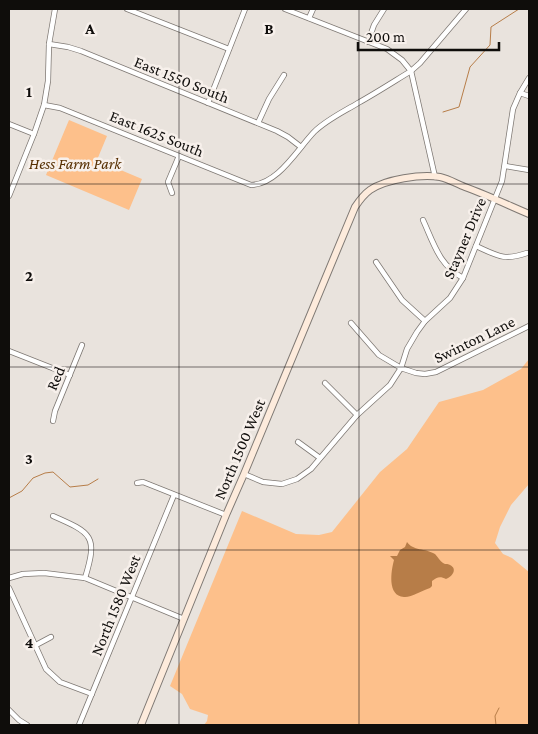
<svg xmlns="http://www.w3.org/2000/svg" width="538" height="734" font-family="'Crimson Pro',serif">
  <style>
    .green { fill: #fdc08b }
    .water { fill: #b77d48 }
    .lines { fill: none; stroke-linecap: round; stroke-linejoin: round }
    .stream { stroke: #b77d48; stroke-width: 1 }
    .street-casing { stroke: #7f7974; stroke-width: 6 }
    .secondary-casing { stroke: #7f7974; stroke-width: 8 }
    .street { stroke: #fff; stroke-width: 4.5 }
    .secondary { stroke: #fdebdc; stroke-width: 6 }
    .grid { fill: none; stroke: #0f0d0b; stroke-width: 1; stroke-opacity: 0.55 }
    .labels { text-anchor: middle; stroke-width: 5; stroke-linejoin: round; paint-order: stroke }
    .street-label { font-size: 16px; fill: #0f0d0b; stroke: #f7f0eb }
    .park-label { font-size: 16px; font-style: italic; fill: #562f02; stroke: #f7f0eb }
    .grid-label { font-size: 16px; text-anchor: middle; font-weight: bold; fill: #0f0d0b; stroke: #f7f0eb; stroke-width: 5; stroke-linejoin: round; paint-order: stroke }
  </style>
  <rect width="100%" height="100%" fill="#e9e3dd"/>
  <g class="green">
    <polygon points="69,120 107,136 97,160 142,179 129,210 46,175"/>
    <polygon points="529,359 529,484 511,505 500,527 495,543 503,554 512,558 529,572 529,725 204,725 207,721 208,715 190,709 182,694 170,686 242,511 296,534 319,535 332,532 380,472 407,449 439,402 483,390 521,369"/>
  </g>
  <path class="water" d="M 407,542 C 413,551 425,548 435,554 C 438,557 440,561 443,563 C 446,565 447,563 450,565 C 458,569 452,577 446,579 C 440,576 437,577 432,581 L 432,586 L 430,588 C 423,590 410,598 404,597 C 387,596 391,571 394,560 L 390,556 L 397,556 L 400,550 L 405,547 Z"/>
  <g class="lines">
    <g class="stream">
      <polyline points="443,112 459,107 470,67 490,45 491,27 519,9"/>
      <polyline points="9,498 22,491 33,478 45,473 53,472 70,487 88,485 98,479"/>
      <polyline points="496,725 495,716 499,708"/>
    </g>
    <g class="street-casing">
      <g id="street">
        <polyline points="127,9 229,49"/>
        <polyline points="285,9 387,49 402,60 411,71 435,177"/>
        <polyline points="309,18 313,9"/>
        <polyline points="368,42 374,25 384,9"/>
        <polyline points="49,44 68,47 81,51 277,131 288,137 301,147"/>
        <polyline points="520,93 529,96"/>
        <polyline points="208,103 245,9"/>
        <path d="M 44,105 L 60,108 L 251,185 C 278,184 296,151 314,132 C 326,120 343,112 358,103 C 376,93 393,82 411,71 L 420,63 L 466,9"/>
        <polyline points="258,123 269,99 284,75"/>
        <polyline points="9,124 34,134"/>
        <polyline points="505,166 529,170"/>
        <polyline points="172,193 168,182 179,156"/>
        <polyline points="9,196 34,134 44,105 48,81 49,44 55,9"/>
        <path d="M 423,220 C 434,244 439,265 463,278"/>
        <path d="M 476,246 C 498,256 504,261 527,253 L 529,253"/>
        <polyline points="376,262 402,300 425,321"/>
        <polyline points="351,323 379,355 401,368 416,373 425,374 436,372 529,326"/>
        <polyline points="9,351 70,375"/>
        <polyline points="325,383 357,415"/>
        <polyline points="53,421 55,411 82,345"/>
        <polyline points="298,442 320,458"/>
        <polyline points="244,474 263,482 282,484 297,479 311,469 357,415 390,385 401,368 407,349 417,332 425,321 450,298 463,278 502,181 513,109 520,93 529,78"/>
        <polyline points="137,483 143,482 226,515"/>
        <path d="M 53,516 C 92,533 98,536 85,578"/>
        <polyline points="9,578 23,574 44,573 85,578 184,619"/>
        <polyline points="9,588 46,669 60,682 92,694"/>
        <polyline points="36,645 51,637"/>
        <polyline points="9,710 19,720 27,725"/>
        <polyline points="79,725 174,495"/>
      </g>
    </g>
    <g class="secondary-casing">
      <path id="secondary" d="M 141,725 L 226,515 L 244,474 L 355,207 C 359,201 363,195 370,190 C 386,179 421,174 440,177 C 449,179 457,184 465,187 C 487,195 508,205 529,214"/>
    </g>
    <use href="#street" class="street"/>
    <use href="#secondary" class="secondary"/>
  </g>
  <path class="grid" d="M 179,9 L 179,725M 359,9 L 359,725M 9,184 L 529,184M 9,367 L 529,367M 9,550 L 529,550"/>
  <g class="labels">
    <g class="street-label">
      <text transform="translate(182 79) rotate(22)" y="6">East 1550 South</text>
      <text transform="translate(157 133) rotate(22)" y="6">East 1625 South</text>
      <text transform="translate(464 238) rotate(-67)" y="6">Stayner Drive</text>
      <text transform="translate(474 339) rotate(-26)" y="6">Swinton Lane</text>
      <text transform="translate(55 378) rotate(-67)" y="6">Red</text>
      <text transform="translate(239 449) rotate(-67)" y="6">North 1500 West</text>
      <text transform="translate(115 605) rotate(-68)" y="6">North 1580 West</text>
    </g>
    <g class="park-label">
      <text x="75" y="169">Hess Farm Park</text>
    </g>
  </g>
  <g class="grid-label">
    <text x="90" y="34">A</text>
    <text x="269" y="34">B</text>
    <text x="29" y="97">1</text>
    <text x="29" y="281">2</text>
    <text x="29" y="464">3</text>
    <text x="29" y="648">4</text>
  </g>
  <rect width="538" height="734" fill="none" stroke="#0f0d0b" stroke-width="20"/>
  <path d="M358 42v8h141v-8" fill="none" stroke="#0f0d0b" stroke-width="2.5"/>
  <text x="366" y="42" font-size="15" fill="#0f0d0b" stroke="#f7f0eb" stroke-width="4" paint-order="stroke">200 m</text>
</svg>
